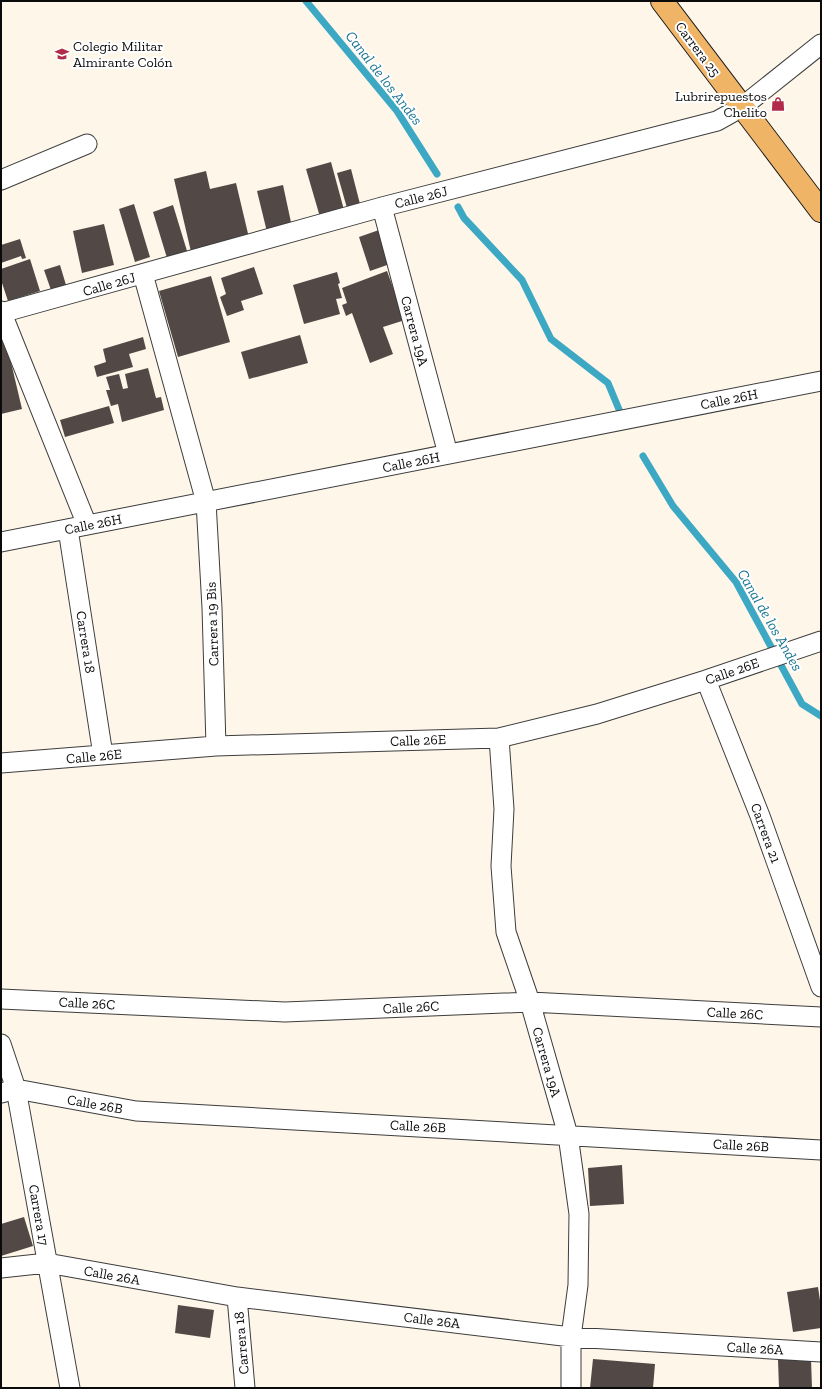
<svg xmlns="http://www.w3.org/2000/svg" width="822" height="1389" font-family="'Zilla Slab',serif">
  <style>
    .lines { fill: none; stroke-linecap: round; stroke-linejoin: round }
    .stream { stroke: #3ca8c4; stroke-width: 7 }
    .building { fill: #524947 }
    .minor-casing { stroke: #3d3d3d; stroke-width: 21 }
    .primary-casing { stroke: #1b1b1b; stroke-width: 24 }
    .minor { stroke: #fff; stroke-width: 19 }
    .primary { stroke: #f0b466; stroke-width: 22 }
    .labels { text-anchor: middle; stroke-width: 4; stroke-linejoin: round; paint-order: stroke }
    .poi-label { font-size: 14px; fill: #0a0a0a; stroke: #fff; text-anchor: start }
    .street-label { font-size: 14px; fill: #0a0a0a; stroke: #fff }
    .water-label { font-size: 15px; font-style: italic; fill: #1c7693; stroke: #fff }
  </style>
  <rect width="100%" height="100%" fill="#fef6e8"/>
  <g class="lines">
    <path class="stream" d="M306 1 397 111 437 174
      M458 207 464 218 522 280 551 339 608 383 623 419
      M643 456 673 506 736 582 802 704 821 716"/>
  </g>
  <path class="building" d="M331 162 344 210 320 217 306 169Z
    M351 169 360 204 347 208 337 173Z
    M206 171 210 189 236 183 250 242 192 256 174 179Z
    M283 185 292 227 267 232 257 191Z
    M134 204 150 257 135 262 119 209Z
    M173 205 187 251 167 258 153 212Z
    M104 224 114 265 82 273 73 231Z
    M379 230 390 264 370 271 359 237Z
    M20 239 26 258 22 259 21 256 1 263V245Z
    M30 259 40 291 8 301 1 280V269Z
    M60 265 66 285 51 290 44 270Z
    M254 267 263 294 241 301 244 310 227 316 220 297 226 294 221 278Z
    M387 271 405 320 383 327 393 354 370 363 352 313 346 316 342 305 347 303 342 288Z
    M337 272 340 283 338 284 342 298 336 299 340 314 304 324 293 285Z
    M211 276 230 342 178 357 159 291Z
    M300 335 308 363 249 379 241 352Z
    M5 337 22 409 1 414V338Z
    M143 337 146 349 129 354 133 367 97 377 94 366 106 362 103 349Z
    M148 368 156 398 161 397 164 410 122 422 118 404 111 406 106 390H110L106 377 119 374 123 389 128 388 125 374Z
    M109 406 114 423 65 437 60 420Z
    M622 1165 624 1204 590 1206 588 1168Z
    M24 1217 33 1246 1 1256V1224Z
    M818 1287 821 1307V1328L793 1332 787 1292Z
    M178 1305 214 1310 210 1338 175 1333Z
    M593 1359 655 1364 653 1388H590Z
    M811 1359 812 1388H779L778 1360Z"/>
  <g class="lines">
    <defs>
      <path id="minor" d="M1 180 87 144
        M382 207 448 454
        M143 274 206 502 212 608 216 746
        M1 311 87 525
        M1 313 382 207 717 121 742 107 821 44
        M68 529 103 755
        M1 542 821 381
        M706 680 760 816 821 987
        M499 738 504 809 501 866 506 932 530 1002 568 1135 579 1214 578 1285 571 1337V1388
        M1 763 216 746 499 738 597 714 706 680 821 641
        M1 999 285 1012 530 1002 821 1017
        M1 1044 16 1089 70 1388
        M1 1093 16 1089 136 1111 821 1150
        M1 1268 47 1263 237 1297 571 1337 821 1352
        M237 1297 245 1388"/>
      <path id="primary" d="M662 1 821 211"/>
    </defs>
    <use href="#minor" class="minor-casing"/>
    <use href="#primary" class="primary-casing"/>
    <use href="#minor" class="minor"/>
    <use href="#primary" class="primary"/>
  </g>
  <defs>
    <symbol id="university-bare" viewBox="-9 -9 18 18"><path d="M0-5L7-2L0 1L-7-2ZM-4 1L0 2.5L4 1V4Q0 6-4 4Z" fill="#b12b4b" stroke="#fff" stroke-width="2.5" paint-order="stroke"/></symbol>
    <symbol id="shop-bare" viewBox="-9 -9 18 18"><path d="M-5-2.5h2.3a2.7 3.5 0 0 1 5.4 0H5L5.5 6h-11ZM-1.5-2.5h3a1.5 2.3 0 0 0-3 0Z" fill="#b12b4b" stroke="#fff" stroke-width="2.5" paint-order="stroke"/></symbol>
  </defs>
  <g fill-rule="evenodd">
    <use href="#university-bare" x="52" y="44" width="20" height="20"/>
    <use href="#shop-bare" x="768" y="94" width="20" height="20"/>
  </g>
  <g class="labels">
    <g class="poi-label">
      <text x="73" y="51">Colegio Militar<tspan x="73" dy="16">Almirante Colón</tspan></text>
      <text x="767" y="101" text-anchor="end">Lubrirepuestos<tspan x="767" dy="16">Chelito</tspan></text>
    </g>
    <g class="street-label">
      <text transform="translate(698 49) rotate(53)" y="5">Carrera 25</text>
      <text transform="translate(421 197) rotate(-14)" y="5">Calle 26J</text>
      <text transform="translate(109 284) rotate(-16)" y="5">Calle 26J</text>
      <text transform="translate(415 331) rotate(75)" y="5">Carrera 19A</text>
      <text transform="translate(729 399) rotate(-11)" y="5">Calle 26H</text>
      <text transform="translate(411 462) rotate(-11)" y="5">Calle 26H</text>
      <text transform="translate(93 524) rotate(-11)" y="5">Calle 26H</text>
      <text transform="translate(212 624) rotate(-92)" y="5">Carrera 19 Bis</text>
      <text transform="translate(86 642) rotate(81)" y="5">Carrera 18</text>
      <text transform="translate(732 671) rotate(-19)" y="5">Calle 26E</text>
      <text transform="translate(418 740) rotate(-2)" y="5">Calle 26E</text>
      <text transform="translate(94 756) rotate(-5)" y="5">Calle 26E</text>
      <text transform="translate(766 833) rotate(70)" y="5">Carrera 21</text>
      <text transform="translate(87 1003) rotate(3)" y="5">Calle 26C</text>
      <text transform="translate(411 1007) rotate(-3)" y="5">Calle 26C</text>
      <text transform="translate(735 1013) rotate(3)" y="5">Calle 26C</text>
      <text transform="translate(547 1062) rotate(74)" y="5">Carrera 19A</text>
      <text transform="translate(95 1104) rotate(10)" y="5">Calle 26B</text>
      <text transform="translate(418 1126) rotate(3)" y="5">Calle 26B</text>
      <text transform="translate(741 1145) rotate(3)" y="5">Calle 26B</text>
      <text transform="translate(39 1215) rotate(80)" y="5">Carrera 17</text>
      <text transform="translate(112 1275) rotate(10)" y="5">Calle 26A</text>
      <text transform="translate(432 1320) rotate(7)" y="5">Calle 26A</text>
      <text transform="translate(241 1343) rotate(-95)" y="5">Carrera 18</text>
      <text transform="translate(755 1348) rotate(3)" y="5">Calle 26A</text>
    </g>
    <g class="water-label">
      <text transform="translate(384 78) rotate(52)" y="5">Canal de los Andes</text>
      <text transform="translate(770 620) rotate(60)" y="5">Canal de los Andes</text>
    </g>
  </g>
  <rect width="822" height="1389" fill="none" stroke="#0a0a0a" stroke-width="4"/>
</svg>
